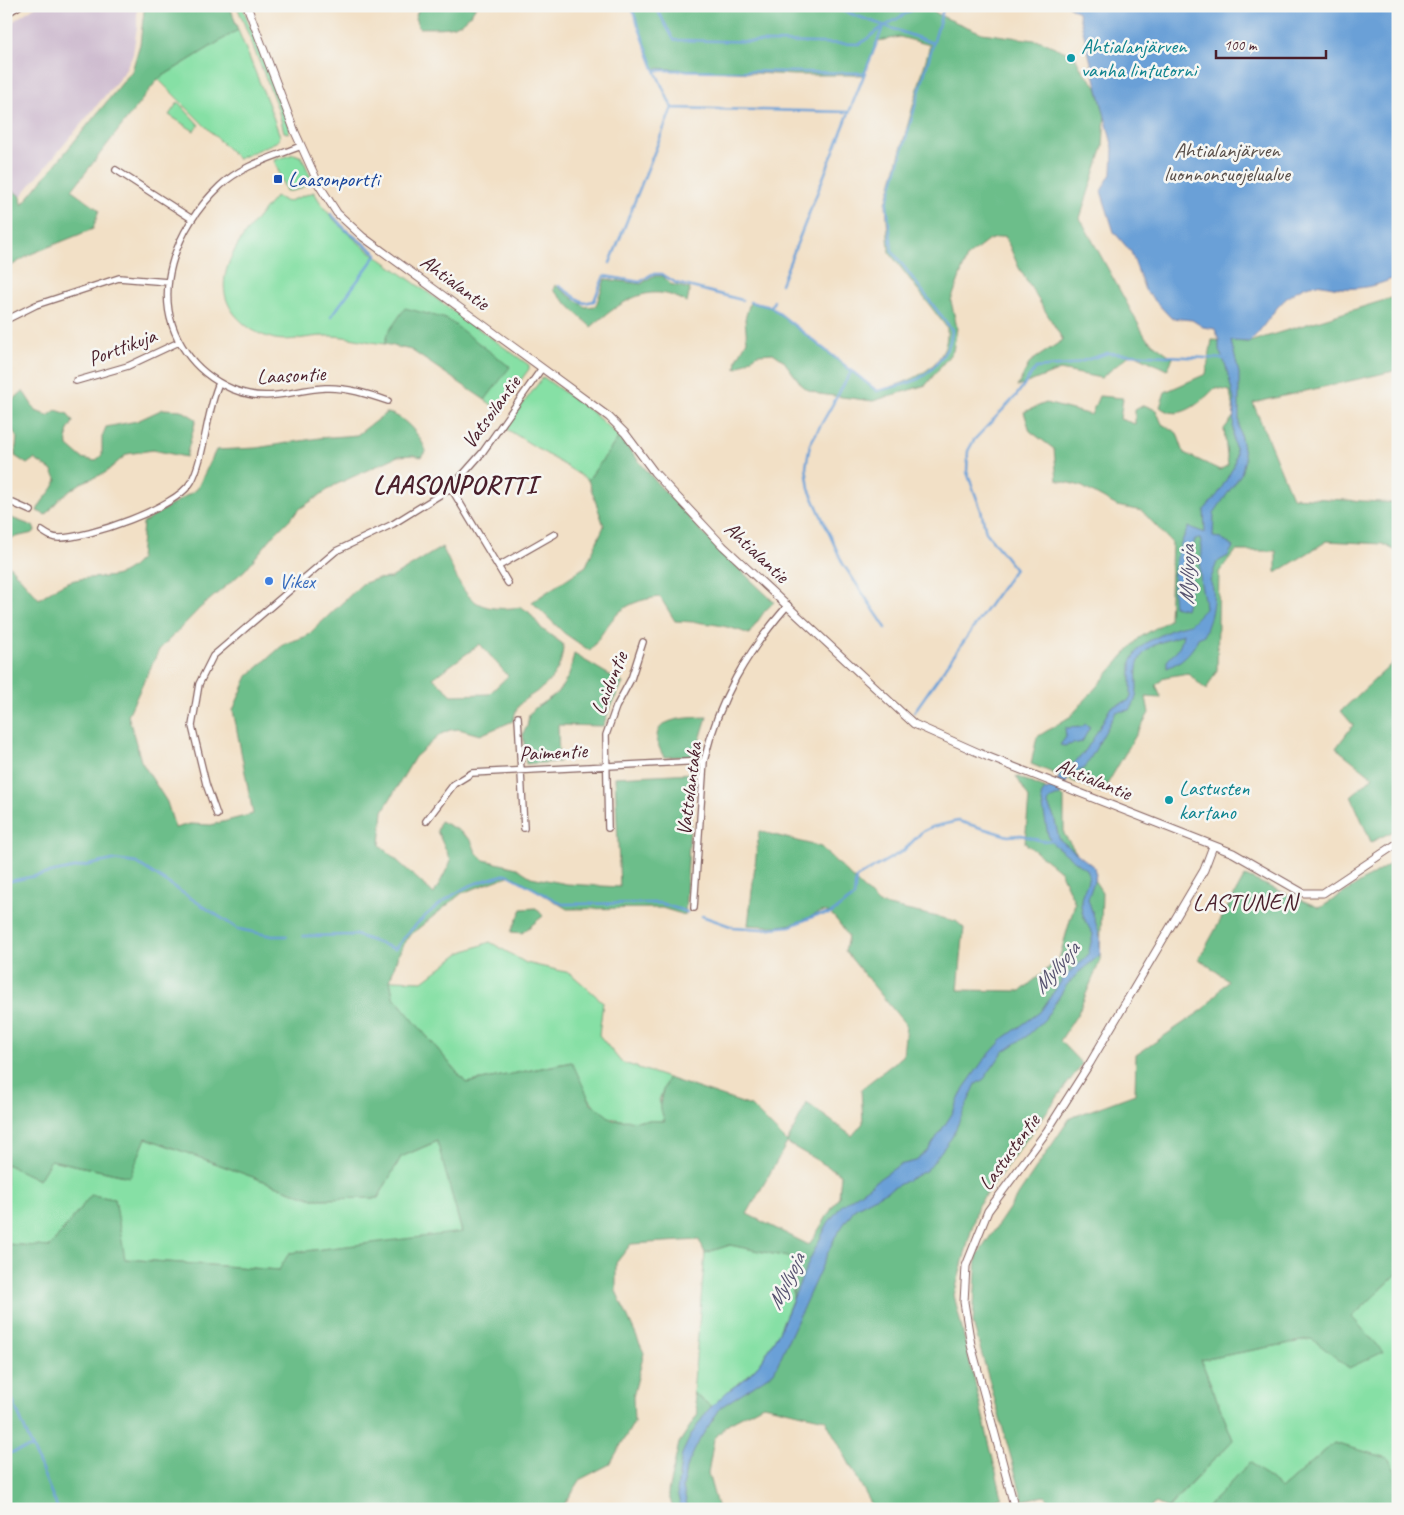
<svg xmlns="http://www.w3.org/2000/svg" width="1404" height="1515" font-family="Caveat,sans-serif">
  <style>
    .industrial { fill: #cfbdd0 }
    .green { fill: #86e0a5; stroke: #688068 }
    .forest { fill: #6cbe8a; stroke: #5b6e5a; fill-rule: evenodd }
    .water { fill: #6aa0d7; stroke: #5a6081 }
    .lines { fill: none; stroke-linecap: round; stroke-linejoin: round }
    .stream { stroke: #6aa0d7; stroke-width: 2.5 }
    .minor-casing { stroke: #856361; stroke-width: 8 }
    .tertiary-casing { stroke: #856361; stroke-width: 9 }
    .minor { stroke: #fff; stroke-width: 5.5 }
    .tertiary { stroke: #fff; stroke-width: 7 }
    .culture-dot { fill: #0f9aa8; stroke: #f6f6f2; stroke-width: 2 }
    .transit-dot { fill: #1a4fb4; stroke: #f6f6f2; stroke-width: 2 }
    .shop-dot { fill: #3f7fe0; stroke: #f6f6f2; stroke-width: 2 }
    .labels { text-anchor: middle; stroke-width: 5; stroke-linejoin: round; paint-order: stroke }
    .culture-label { font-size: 21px; fill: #0d838f; stroke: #f6f6f2; text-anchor: start }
    .park-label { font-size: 21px; fill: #594f4a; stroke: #f6f6f2 }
    .transit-label { font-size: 21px; fill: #164399; stroke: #f6f6f2; text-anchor: start }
    .street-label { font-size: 21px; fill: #4a1f2b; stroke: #f6f6f2 }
    .shop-label { font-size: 21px; fill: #366cbe; stroke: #f6f6f2; text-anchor: start }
    .water-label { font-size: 22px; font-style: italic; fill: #575370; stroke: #f6f6f2 }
    .quarter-label { font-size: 24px; letter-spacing: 1px; fill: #4a1f2b; stroke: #f6f6f2 }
    .district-label { font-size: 26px; font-weight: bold; letter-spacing: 1px; fill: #4a1f2b; stroke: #f6f6f2 }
  </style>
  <rect width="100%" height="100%" fill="#f6f6f2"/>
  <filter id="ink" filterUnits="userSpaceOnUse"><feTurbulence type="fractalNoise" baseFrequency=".02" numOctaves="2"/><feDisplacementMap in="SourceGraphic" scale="10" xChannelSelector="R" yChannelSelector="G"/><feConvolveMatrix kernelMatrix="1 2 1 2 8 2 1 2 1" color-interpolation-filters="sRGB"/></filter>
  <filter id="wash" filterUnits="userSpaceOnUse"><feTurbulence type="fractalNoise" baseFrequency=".0096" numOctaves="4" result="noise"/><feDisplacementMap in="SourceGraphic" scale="20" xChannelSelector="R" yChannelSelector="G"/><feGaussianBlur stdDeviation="1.12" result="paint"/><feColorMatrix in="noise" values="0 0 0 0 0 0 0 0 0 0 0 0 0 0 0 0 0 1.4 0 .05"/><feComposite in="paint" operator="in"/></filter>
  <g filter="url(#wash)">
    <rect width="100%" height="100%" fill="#f2e0c6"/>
    <path class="industrial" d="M36 6H133L137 11V26L133 54 123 74 21 196 6 187V26Z"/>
    <path class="green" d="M237 6H242L290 128 288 133 284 132 278 109Z
      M238 30 268 103 280 136 278 141 238 159 158 79Z
      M178 102 199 125 194 131 169 115Z
      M294 154 302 157 312 180C304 187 297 192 286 191L274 160Z
      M314 192C327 215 343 230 364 247L529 365V369L499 410 485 400 510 366 387 334 385 344C365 342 344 335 325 336 308 336 291 342 275 339 259 335 248 329 237 317 201 277 250 227 276 196L286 202Z
      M543 377 593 413 619 437 588 480 505 428Z
      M490 942 526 963 570 973 603 1002 599 1035 621 1062 668 1078 659 1100 665 1121C600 1123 598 1120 571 1062L466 1083 393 996 390 980 423 981 460 953Z
      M146 1138 313 1199 378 1198 401 1157 438 1141 462 1233 289 1253 280 1270 124 1259 115 1199 91 1195 50 1247 6 1244V1164L39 1180 51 1160 129 1177Z
      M730 1245 802 1260 793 1286V1298L779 1332 761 1362 746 1378 728 1391 712 1407 693 1393 705 1253Z
      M1398 1273V1476L1388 1458 1334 1443 1281 1489 1250 1462 1206 1509H1167L1233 1440 1201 1360 1312 1339 1352 1317Z"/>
    <path class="forest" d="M147 6H230L238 30 158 79 72 190 99 210 93 229 31 254 6 269V187L21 196 22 205 132 71 140 44 144 11Z
      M420 6H476C462 32 445 27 419 28L415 18Z
      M631 6H926L941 16 982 33 1041 41 1075 56 1082 70 1097 87 1105 115 1103 147 1080 218 1146 338 1173 358 1167 370 1132 353 1101 378 1060 370 1017 387 1030 362 1063 340 1019 268 1005 236 989 240 967 257 951 301 957 328 953 351 926 385 873 401 819 394 804 388 783 360 773 353 758 354 736 369 737 359 747 341 745 319 750 302 771 307 877 391C910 382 950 368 947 328L889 252 886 203 930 45 900 37 878 41 864 75H794L654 68Z
      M653 276H663L670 284 690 289 687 303C650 279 621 302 591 327L553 290 555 285 585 307 596 306 605 279 641 284Z
      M1398 296V370L1253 403 1292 497 1398 503V552L1383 544 1327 541 1276 573V551H1236L1219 572 1217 670 1206 690 1188 673 1165 677 1156 685 1161 698 1146 697 1149 713 1102 793 1031 764 1037 737 1071 716 1139 638 1169 620 1172 543 1142 511 1117 506 1081 486 1057 480 1054 449 1030 431 1024 412 1046 403 1091 415 1099 396 1123 398 1120 419 1135 424V410L1144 405 1156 410 1162 424 1177 433 1184 453 1220 470 1228 465 1224 429 1234 416 1230 391 1215 388C1201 402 1179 423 1160 407L1165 392 1206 374 1212 340 1249 342Z
      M405 308 447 319 510 367 485 400 411 350 385 344 387 334Z
      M23 391 36 411 48 416 56 410 68 414 73 422 67 432 68 446 82 458 95 461 102 455V437L106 427 137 421 163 409 181 410 196 419 186 457 153 450 127 454 105 473 81 483 60 498 46 515 37 511C42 498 52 493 57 480L51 470 34 459 27 464 15 456 17 438 8 421 11 402Z
      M386 413C403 414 421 436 426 451L421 457 414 455 398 456 335 485 301 508 273 536 245 570 200 608 159 650 128 715 141 761 167 802 175 828 190 824 211 825 253 814 233 710 248 676 284 644 307 636 362 584 376 579 391 578 442 547C464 590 465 615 521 607L529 612 542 629 563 644C563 663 555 679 539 690 524 701 518 700 513 721L480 735 459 729 450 730 441 734 415 757 383 811 380 845 434 894 451 861 437 831 440 821 458 830 471 840 476 852 484 860 517 868 531 877 567 884 620 887 615 777 693 773 685 915 662 908 567 909 511 875 462 893 409 936 398 955 390 980 393 996 466 1083 572 1062 591 1103 613 1120 665 1121C657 1104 661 1095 668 1078L751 1106 787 1142 807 1103 852 1136 863 1123 861 1089 903 1056 906 1025 845 951 848 936C822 897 827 914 791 924 778 927 761 926 748 925L759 831 821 847 879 904 956 921 964 928 958 990 1021 991 1059 959 1075 903 1060 871 1025 843 1029 798 1016 776 1064 797V834L1102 892 1100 961 1078 1013 1060 1041 1082 1064 978 1205 954 1295 1002 1497 963 1509H874L825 1419 763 1405 729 1423 714 1439 708 1473 718 1509H673L668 1492 679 1443 698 1414 693 1393 712 1407 728 1391 746 1378 761 1362 779 1332 793 1298V1286L802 1260 730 1245 705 1253 699 1240 631 1244 616 1263V1291L644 1353 633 1397 634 1422 610 1464 581 1479 564 1505 567 1509H6V1244L50 1247 91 1195 115 1199 125 1259 279 1270 289 1253 462 1232 437 1141 401 1157 378 1198 313 1199 146 1138 130 1177 51 1160 39 1180 6 1164V562L39 599C52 590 65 581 80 579 107 575 120 582 140 559L143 523 197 489 216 450 256 448 319 438 357 435ZM480 644 508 676 489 694 452 695 433 678ZM787 1143 841 1174 839 1197 809 1245 747 1214Z
      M619 437 657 483 715 546 774 602 764 612 749 634C725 624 700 622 675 621L660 597C617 602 613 619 590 651L564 633 532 602 586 566 604 526 588 480Z
      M6 516 33 526 35 531 33 533 11 538 6 546Z
      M574 654 623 683 611 705 603 726 558 725 559 762 526 764 523 733 527 727 529 715 535 708 556 694 563 685 569 675Z
      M1398 658V829L1371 842 1351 796 1373 777 1336 748 1353 725 1341 711Z
      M707 717 695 756 664 757C641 718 680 718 707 717Z
      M1398 859V1273L1352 1317 1383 1352 1349 1368 1312 1339 1201 1360 1233 1440 1167 1508 1156 1503 1148 1509H1057L1045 1496 1023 1500 973 1323 977 1256 1070 1118 1135 1094 1136 1055 1204 1009 1228 980 1199 959 1245 876 1320 908Z
      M536 908 543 916 522 933 511 932 522 909Z
      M1334 1443 1388 1458 1398 1476V1509H1206L1250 1462 1281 1489Z"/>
    <path class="water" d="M1068 6H1398V276C1381 285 1360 290 1341 288 1326 287 1315 280 1300 289 1274 303 1268 325 1249 342L1231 341 1239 373V428L1245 459 1241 474 1214 513 1213 537 1221 538 1233 547 1228 556 1217 562 1210 581C1218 594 1210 621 1204 635L1198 638C1193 652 1180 663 1167 668V661C1175 652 1181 648 1183 634 1173 639 1160 641 1151 647 1124 666 1147 687 1130 710L1116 712 1085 768 1070 775 1060 795 1049 800 1048 805 1054 817 1059 839 1094 867 1096 875 1088 899 1100 936V955L1078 973 1066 986 1045 1019 1027 1036 1003 1052 984 1079 976 1084 952 1137 927 1170 855 1208 835 1237 774 1372 721 1407 700 1439 686 1468 683 1488 688 1509H681L677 1492 679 1475 682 1454 691 1435 708 1410 728 1391 746 1378 761 1362 779 1332 810 1259 828 1223 842 1205 899 1165 916 1161 929 1149 952 1114 964 1088 983 1061 1004 1038 1040 1012 1062 980 1088 955 1093 934C1086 923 1078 909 1082 895 1085 887 1090 880 1088 871L1052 843 1048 835 1041 796 1044 791 1055 786C1061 770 1063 773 1074 763 1089 751 1101 723 1111 707L1128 701 1131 697V662L1138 650 1147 642 1177 627 1190 624 1205 609C1205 597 1200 586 1200 574 1199 562 1205 551 1200 539H1195L1193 546 1186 553 1192 581 1185 609 1174 606C1171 580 1175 550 1189 527L1205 533 1204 510 1218 494 1234 466 1236 452 1233 439 1234 399 1225 363 1219 351V341L1215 329 1203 327 1192 320 1171 318 1145 290 1131 252 1114 232 1101 191 1112 172 1113 148 1078 12Z
      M1085 724 1090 727 1082 742 1064 746 1060 745 1066 737 1065 728 1082 727Z"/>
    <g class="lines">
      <path class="stream" d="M655 6 674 40 860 44 881 28
        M829 6 933 43
        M655 70 865 73
        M672 108 850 112
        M331 214 347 231 377 254 331 317
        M610 263 672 108 654 68 631 6
        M781 284 883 27 919 6
        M559 286 584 303 594 301 604 276 640 282 652 274H662L676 283 742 300
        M750 302 771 307 877 391C905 384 924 383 941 358 948 348 951 343 952 330L892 251 887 204 944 6
        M771 307 774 301
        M851 372 810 444 806 467 809 489 843 564 886 628
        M914 712 1015 569 986 532 981 510 967 472 968 451 974 440 1016 396 1036 368 1070 365 1108 353 1226 359
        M6 882 113 860 137 863 238 929 272 936H287
        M702 916 733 927 762 929 790 926 817 915 830 914 854 897 856 878 903 851 922 832 932 827 958 821 1008 836 1021 835 1042 841 1053 840
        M303 936 356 935 395 949C413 925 437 904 463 889 476 882 493 878 507 874L562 904 660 903 687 912
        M6 1392 10 1394 58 1509
        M6 1454 32 1447"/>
    </g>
  </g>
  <g filter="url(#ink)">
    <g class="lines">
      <defs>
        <path id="minor" d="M6 14 19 6
          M301 146C274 157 242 165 220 186 176 228 147 297 186 352 197 368 214 381 232 389 269 404 290 390 325 388 346 387 368 394 388 401
          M116 170 192 219
          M6 320 36 305 119 278 168 282
          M76 381 128 366 179 342
          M451 488 508 583
          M6 500 31 511
          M42 531C48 535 52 538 59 538 88 538 176 508 191 482 205 457 206 412 219 383
          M499 566 555 534
          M518 717 524 828
          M217 815 206 784 192 726 199 684 213 656 336 551 393 524 451 488 482 453 542 368
          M426 821 454 784 472 773 704 761
          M608 828 606 735 616 707 631 679 643 642
          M694 908 704 761C719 699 746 653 788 605"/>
        <path id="tertiary" d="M247 6 295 132 319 185 337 213 363 237 609 417 625 433 654 472 723 546 914 724 986 756 1233 853 1303 893H1323L1398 843
          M1015 1509 971 1345 964 1302 966 1266 988 1211 1047 1131 1090 1063 1204 870 1213 846"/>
      </defs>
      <use href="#minor" class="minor-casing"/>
      <use href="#tertiary" class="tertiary-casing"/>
      <use href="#minor" class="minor"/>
      <use href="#tertiary" class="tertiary"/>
    </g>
  </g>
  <g class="culture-dot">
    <circle cx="1071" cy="58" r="5"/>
    <circle cx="1169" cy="800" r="5"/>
  </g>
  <rect class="transit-dot" x="273" y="174" width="10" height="10" rx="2.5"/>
  <circle class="shop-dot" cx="269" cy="581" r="5"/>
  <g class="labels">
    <g class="culture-label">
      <text x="1081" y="53">Ahtialanjärven<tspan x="1081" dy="24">vanha lintutorni</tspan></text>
      <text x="1179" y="795">Lastusten<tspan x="1179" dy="24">kartano</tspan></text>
    </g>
    <g class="park-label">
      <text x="1227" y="157">Ahtialanjärven<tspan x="1227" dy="24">luonnonsuojelualue</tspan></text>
    </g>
    <g class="transit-label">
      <text x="288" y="186">Laasonportti</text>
    </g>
    <g class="street-label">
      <text transform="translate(455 282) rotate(36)" y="7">Ahtialantie</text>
      <text transform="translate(122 347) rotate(-21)" y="7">Porttikuja</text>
      <text transform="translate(291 375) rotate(-3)" y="7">Laasontie</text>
      <text transform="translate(491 412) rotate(-54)" y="7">Vatsoilantie</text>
      <text transform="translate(757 552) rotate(43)" y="7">Ahtialantie</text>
      <text transform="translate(609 683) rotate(-68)" y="7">Laiduntie</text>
      <text transform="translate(553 752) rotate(-3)" y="7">Paimentie</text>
      <text transform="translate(1094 779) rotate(22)" y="7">Ahtialantie</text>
      <text transform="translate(689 789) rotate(-83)" y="7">Vattolantaka</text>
      <text transform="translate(1009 1152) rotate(-54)" y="7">Lastustentie</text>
    </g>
    <g class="shop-label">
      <text x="279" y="588">Vikex</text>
    </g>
    <g class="water-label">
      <text transform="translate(1186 575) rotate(-89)" y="8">Myllyoja</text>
      <text transform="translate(1055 967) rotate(-50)" y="8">Myllyoja</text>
      <text transform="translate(785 1281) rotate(-64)" y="8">Myllyoja</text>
    </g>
    <g class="quarter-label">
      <text x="1245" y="910">LASTUNEN</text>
    </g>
    <g class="district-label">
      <text x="455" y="493">LAASONPORTTI</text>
    </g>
  </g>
  <rect width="1404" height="1515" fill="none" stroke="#f6f6f2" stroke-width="25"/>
  <path d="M1216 50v8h110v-8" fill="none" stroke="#4a1f2b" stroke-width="2.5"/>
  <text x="1224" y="50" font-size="15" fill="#4a1f2b" stroke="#f6f6f2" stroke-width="4" paint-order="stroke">100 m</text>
</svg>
